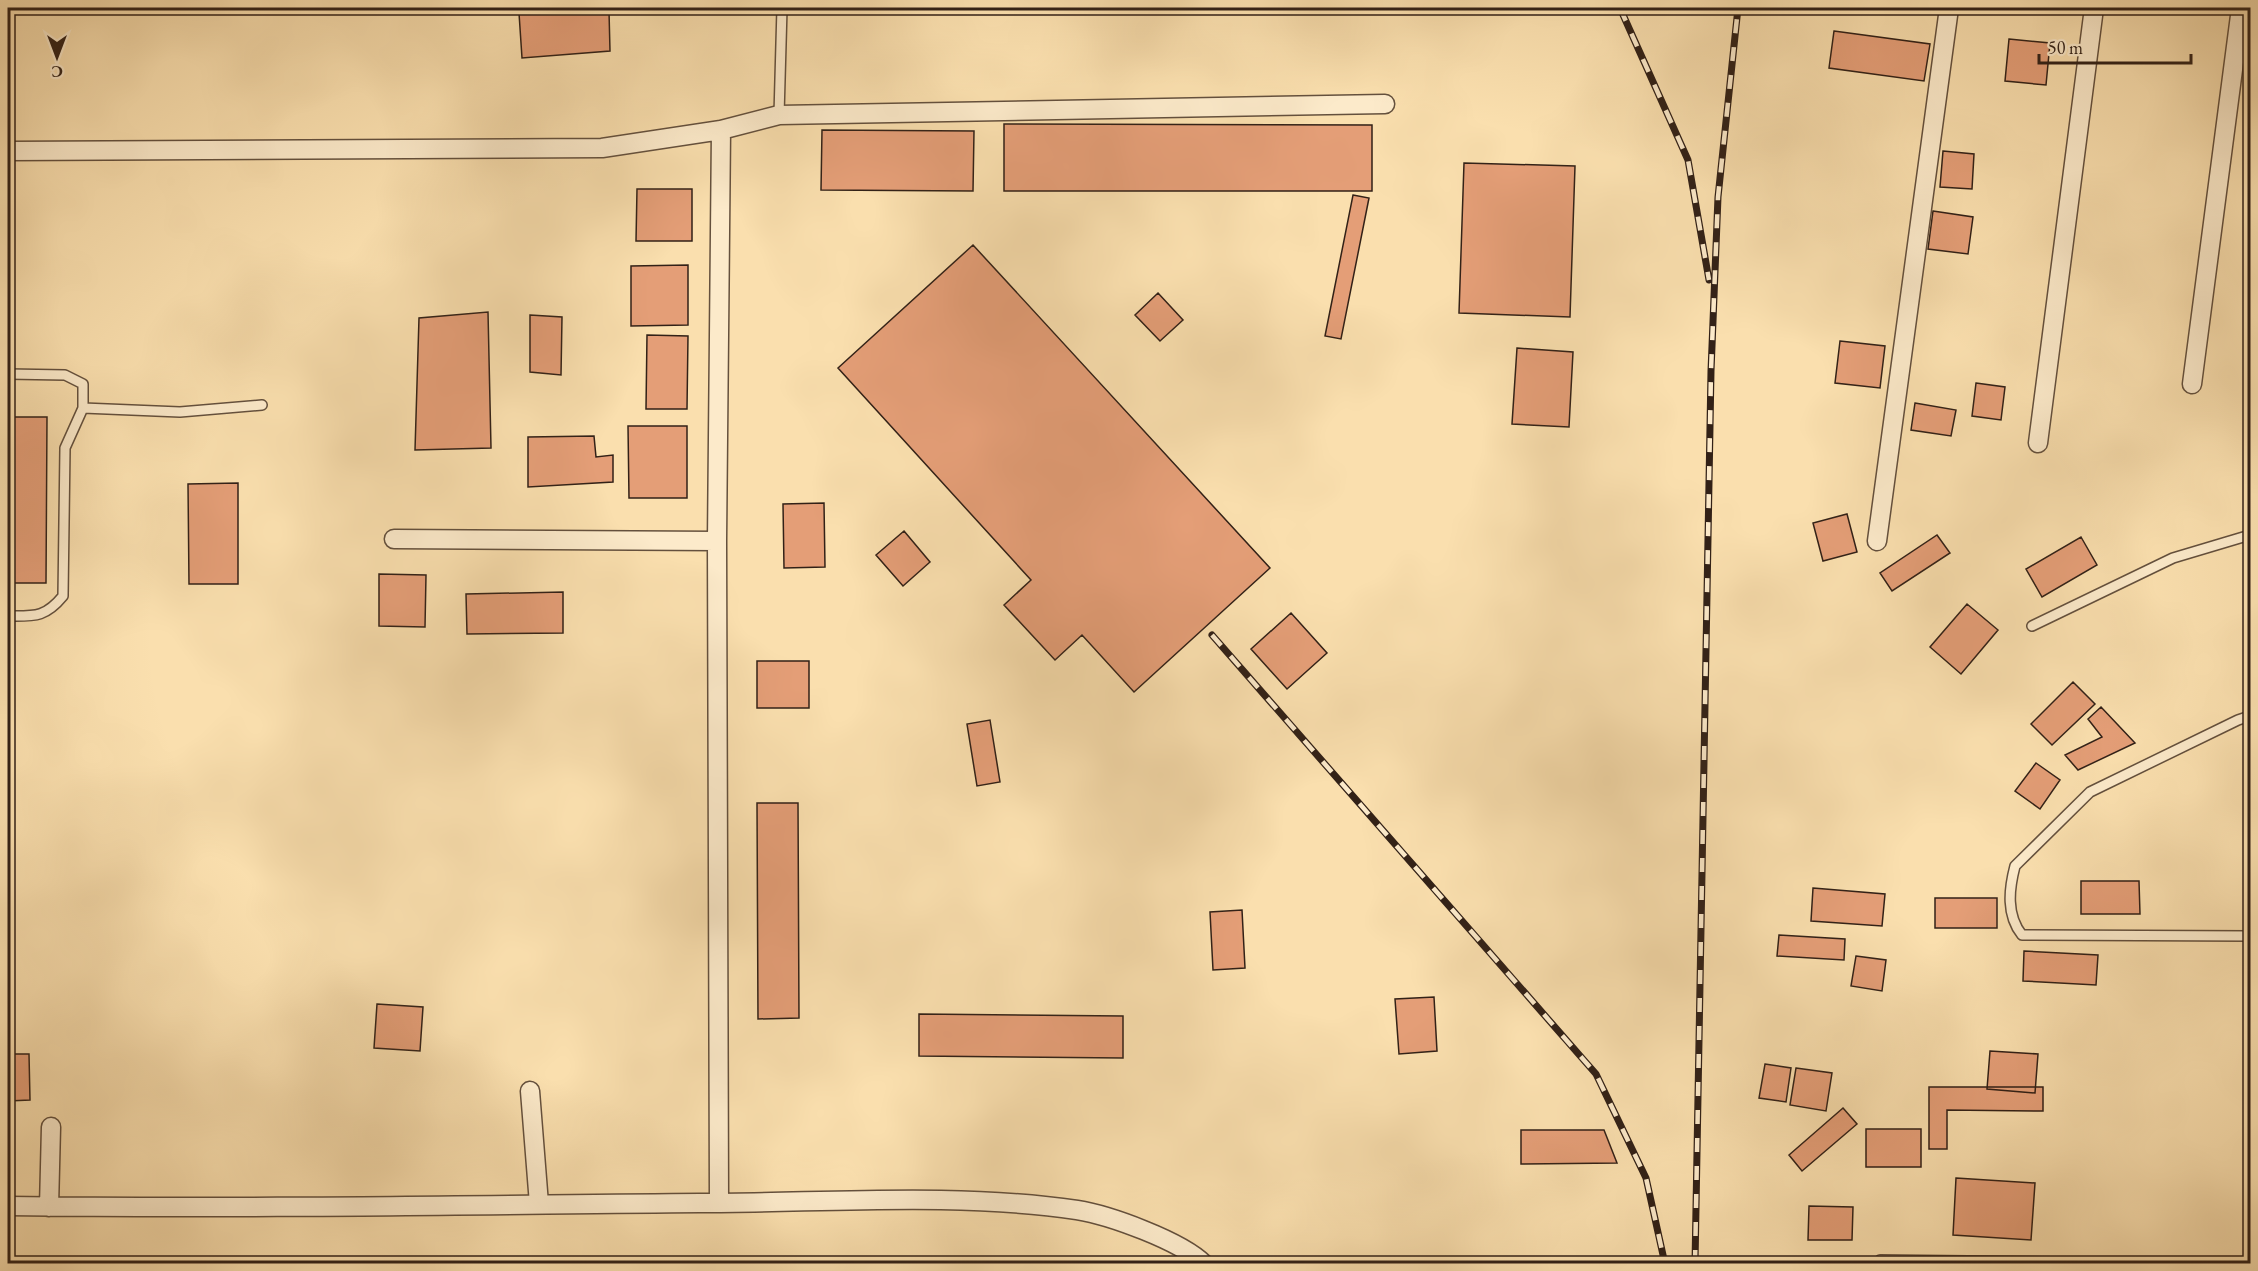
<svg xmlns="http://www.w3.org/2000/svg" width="2258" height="1271" font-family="'EB Garamond',serif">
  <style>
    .building { fill: #e49e77; stroke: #322117; stroke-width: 1.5 }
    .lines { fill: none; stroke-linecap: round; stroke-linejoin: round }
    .service-casing { stroke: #64503d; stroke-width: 12 }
    .minor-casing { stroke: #64503d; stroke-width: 21 }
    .service { stroke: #fceaca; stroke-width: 9 }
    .minor { stroke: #fceaca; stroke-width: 18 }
    .rail-casing { stroke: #322117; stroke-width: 7 }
    .rail { stroke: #fceaca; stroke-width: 4.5; stroke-dasharray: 14; stroke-linecap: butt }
  </style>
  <rect width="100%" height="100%" fill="#fadfae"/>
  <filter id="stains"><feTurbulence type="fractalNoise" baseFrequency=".00333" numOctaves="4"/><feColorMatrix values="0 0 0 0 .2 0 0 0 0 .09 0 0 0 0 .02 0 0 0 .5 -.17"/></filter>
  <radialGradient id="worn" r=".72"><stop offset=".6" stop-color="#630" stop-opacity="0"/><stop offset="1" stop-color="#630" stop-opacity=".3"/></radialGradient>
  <path class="building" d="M609 11 610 51 522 58 519 13Z
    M1834 31 1930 44 1924 81 1829 68Z
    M2009 39 2050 43 2046 85 2005 81Z
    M1004 124 1372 125V191H1004Z
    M822 130 974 131 973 191 821 190Z
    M1943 151 1974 154 1972 189 1940 187Z
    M1464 163 1575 166 1570 317 1459 313Z
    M637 189H692V241H636Z
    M1353 195 1369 198 1341 339 1325 336Z
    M1933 211 1973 217 1968 254 1928 249Z
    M973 245 1270 568 1134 692 1082 635 1055 660 1004 605 1031 580 838 368Z
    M688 265V325L631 326V266Z
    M1158 293 1183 320 1160 341 1135 315Z
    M488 312 491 448 415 450 419 318Z
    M530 315 562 317 561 375 530 372Z
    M647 335 688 336 687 409H646Z
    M1840 341 1885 346 1880 388 1835 383Z
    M1517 348 1573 352 1569 427 1512 424Z
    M1976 383 2005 387 2001 420 1972 416Z
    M1915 403 1956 410 1951 436 1911 430Z
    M8 417H47L46 583H8Z
    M628 426H687V498H629Z
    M594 436 596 457 613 455V482L528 487V437Z
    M238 483V584H189L188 484Z
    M824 503 825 567 784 568 783 504Z
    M1847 514 1857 552 1823 561 1813 523Z
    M904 531 930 562 903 586 876 555Z
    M1937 535 1950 553 1892 591 1880 573Z
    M2081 537 2097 565 2042 597 2026 569Z
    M379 574 426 575 425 627 379 626Z
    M563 592V633L467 634 466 594Z
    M1967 604 1998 630 1961 674 1930 647Z
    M1291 613 1327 653 1287 689 1251 649Z
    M757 661H809V708H757Z
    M2073 682 2095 704 2052 745 2031 724Z
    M2101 707 2135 743 2078 770 2065 755 2102 737 2088 719Z
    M990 720 1000 782 977 786 967 724Z
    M2036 763 2060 780 2040 809 2015 791Z
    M757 803H798L799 1018 758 1019Z
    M2081 881H2139L2140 914H2081Z
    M1813 888 1885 894 1882 926 1811 921Z
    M1935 898H1997V928H1935Z
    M1242 910 1245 968 1213 970 1210 912Z
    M1779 935 1845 939 1844 960 1777 956Z
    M2024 951 2098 955 2096 985 2023 981Z
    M1856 956 1886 960 1882 991 1851 986Z
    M1434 997 1437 1051 1399 1054 1395 999Z
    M377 1004 423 1007 420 1051 374 1048Z
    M919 1014 1123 1016V1058L919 1056Z
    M1990 1051 2038 1054 2035 1093 1987 1089Z
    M8 1054H29L30 1100 8 1101Z
    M1765 1064 1791 1068 1786 1102 1759 1098Z
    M1796 1068 1832 1073 1826 1111 1790 1105Z
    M1929 1087H2043V1111L1947 1110V1149H1929Z
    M1843 1108 1857 1124 1802 1171 1789 1155Z
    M1866 1129H1921V1167H1866Z
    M1521 1130H1604L1617 1163 1521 1164Z
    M1956 1178 2035 1183 2031 1240 1953 1235Z
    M1809 1206 1853 1207 1852 1240H1808Z
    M1771 1257 1847 1258V1264H1771Z"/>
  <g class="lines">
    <defs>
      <path id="service" d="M779 115 782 8
        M8 374 65 375 83 384V408L65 448 63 596C45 618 34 616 8 616
        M83 408 180 412 262 405
        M2032 626 2173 558 2250 535
        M2250 716 2238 720 2090 792 2015 866C2009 889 2006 915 2022 935L2250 936
        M1880 1260 2216 1264"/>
      <path id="minor" d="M8 151 602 148 721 130
        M2192 384 2241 8
        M2038 443 2094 8
        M394 539 717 541
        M1877 541 1949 8
        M530 1091 539 1204
        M719 1203 717 541 721 130 779 115 1385 104
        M8 1206C238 1209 470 1205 700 1203 826 1203 952 1192 1077 1210 1109 1215 1181 1241 1204 1264
        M49 1207 51 1127"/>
    </defs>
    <use href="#service" class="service-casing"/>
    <use href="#minor" class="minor-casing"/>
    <use href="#service" class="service"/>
    <use href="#minor" class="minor"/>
    <defs>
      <path id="rail" d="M1620 8 1688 160 1709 280
        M1212 635 1596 1074 1646 1178 1665 1264
        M1695 1264 1711 371 1718 197 1738 8"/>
    </defs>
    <use href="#rail" class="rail-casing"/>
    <use href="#rail" class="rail"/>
  </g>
  <rect width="2258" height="1271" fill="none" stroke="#fadfae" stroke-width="30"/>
  <rect x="9" y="9" width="2240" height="1253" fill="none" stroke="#322117" stroke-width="3"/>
  <rect x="15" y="15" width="2228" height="1241" fill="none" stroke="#322117" stroke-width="1.5"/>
  <g transform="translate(57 57) rotate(180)" stroke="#fceaca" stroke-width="4.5" paint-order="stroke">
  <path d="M0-4.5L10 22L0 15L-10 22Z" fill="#322117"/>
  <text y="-9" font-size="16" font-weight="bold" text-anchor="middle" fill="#322117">С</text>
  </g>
  <path d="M2039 54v9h152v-9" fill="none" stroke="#322117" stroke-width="3"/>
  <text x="2048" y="54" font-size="18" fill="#322117" stroke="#fceaca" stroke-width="4.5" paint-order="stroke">50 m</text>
  <rect width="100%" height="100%" filter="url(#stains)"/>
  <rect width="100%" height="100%" fill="url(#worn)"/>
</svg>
